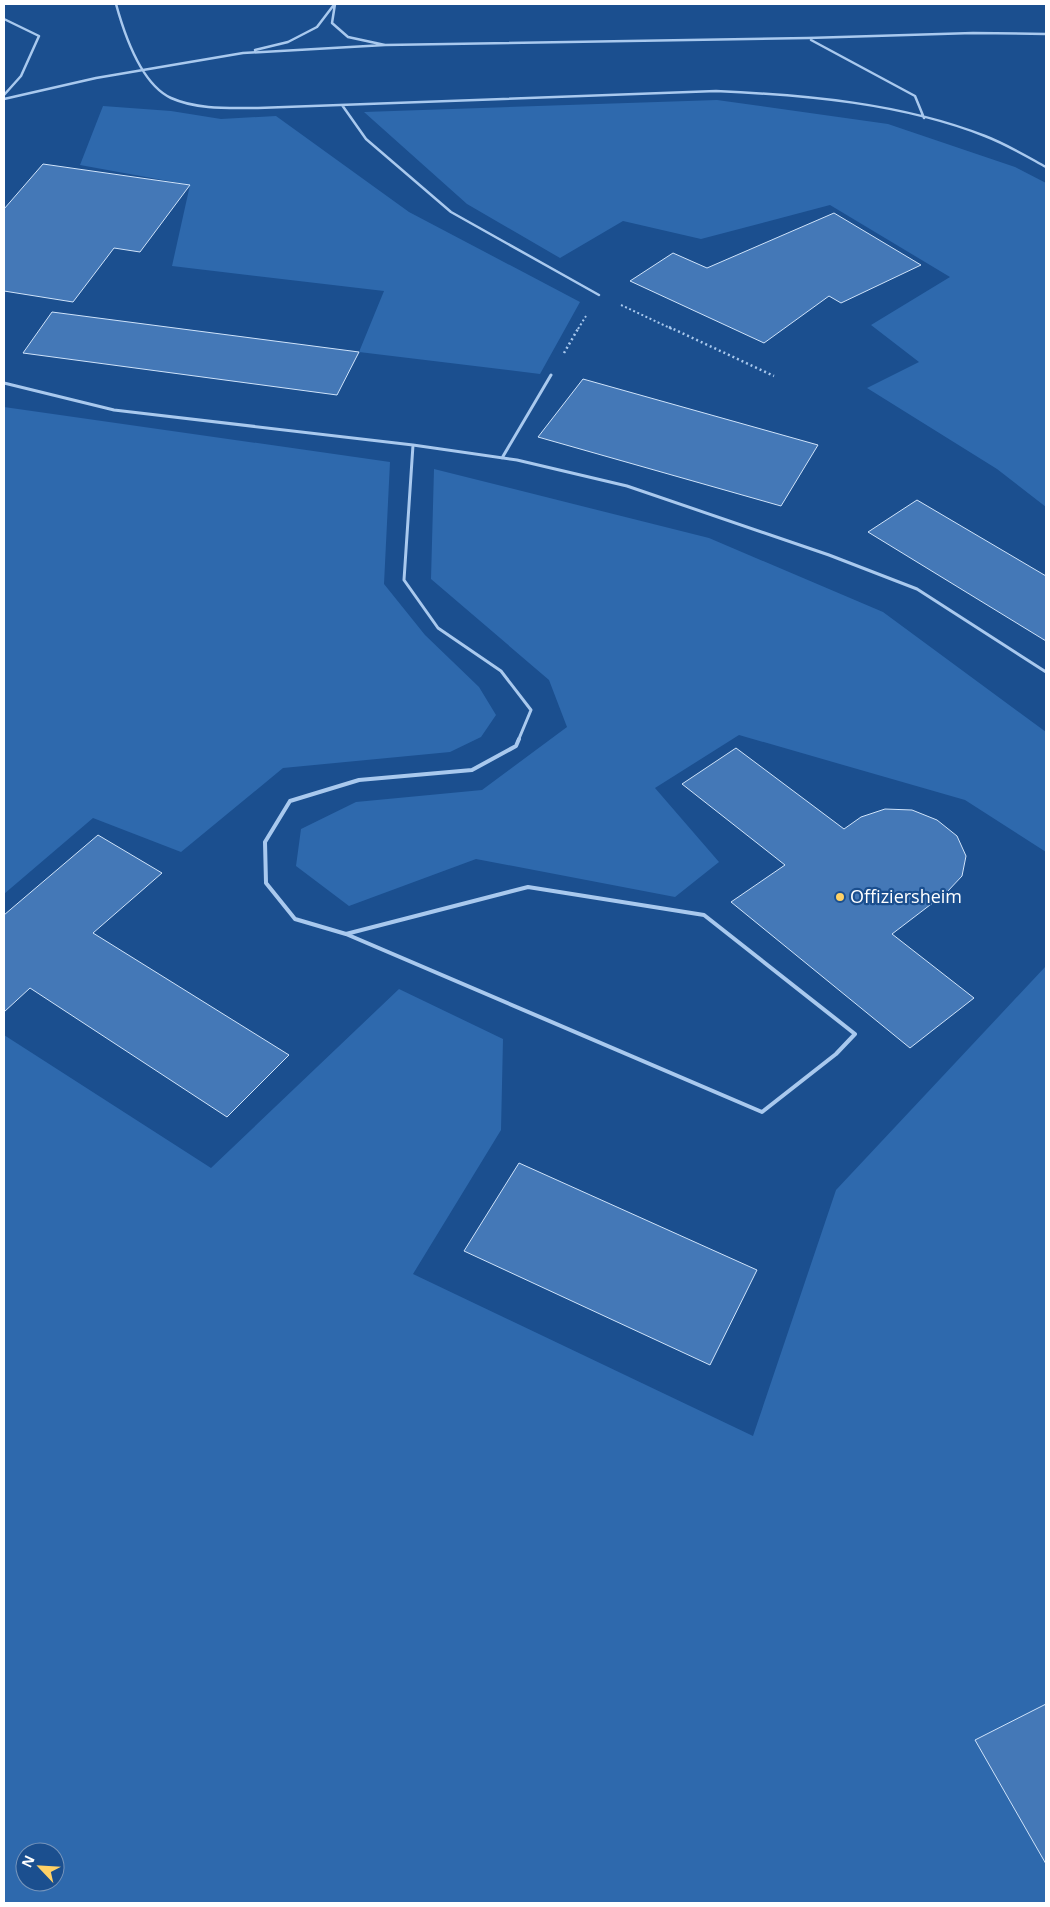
<svg xmlns="http://www.w3.org/2000/svg" width="1050" height="1907" font-family="'Open Sans',sans-serif">
  <style>
    .green { fill: #2e69ad; fill-rule: evenodd }
    .building { fill: #4478b7; stroke: #cfe3fa }
    .lines { fill: none; stroke-linecap: round; stroke-linejoin: round }
    .path-far1 { stroke: #a9c9ee; stroke-width: 2; stroke-dasharray: 2 2.5; stroke-linecap: butt }
    .path { stroke: #a9c9ee; stroke-width: 2.5; stroke-dasharray: 2 3; stroke-linecap: butt }
    .service-far2 { stroke: #a9c9ee; stroke-width: 2.5 }
    .service-far1 { stroke: #a9c9ee; stroke-width: 3 }
    .service { stroke: #a9c9ee; stroke-width: 4 }
    .poi-dot { fill: #ffd166; stroke: #1b4f8f; stroke-width: 2 }
    .labels { text-anchor: middle; stroke-width: 4.5; stroke-linejoin: round; paint-order: stroke }
    .poi-label { font-size: 18px; fill: #fff; stroke: #1b4f8f; text-anchor: start }
  </style>
  <rect width="100%" height="100%" fill="#1b4f8f"/>
  <path class="green" d="M717 100 888 124 1015 167 1046 183V507L997 469 867 388 919 362 871 325 950 277 830 205 701 239 623 221 560 258 467 204 364 112Z
    M103 106 171 111 221 119 276 116 409 212 580 302 540 374 359 352 384 291 172 266 190 185 80 165Z
    M4 407 390 462 384 584 425 635 479 687 496 715 481 737 450 752 283 768 181 852 93 818 4 894Z
    M434 469 709 538 883 612 1046 732V852L965 800 739 735 655 788 719 862 675 897 476 859 349 906 296 866 301 829 356 802 482 790 567 727 549 680 431 579Z
    M1046 966V1903H4V1035L211 1168 399 989 503 1039 501 1130 413 1274 753 1436 836 1190ZM25 1852H55V1882H25Z"/>
  <path class="building" d="M43 164 190 185 140 252 114 248 73 302 4 291V209Z
    M834 213 921 265 841 303 829 296 764 343 630 281 673 253 707 268Z
    M52 312 359 352 337 395 23 353Z
    M583 379 818 445 781 506 538 437Z
    M917 500 1046 576V641L868 532Z
    M736 748 844 829 861 817 885 809 912 810 937 820 957 836 966 856 962 876 947 892 892 934 974 998 910 1048 731 902 785 865 682 784Z
    M98 835 162 873 93 933 289 1055 227 1117 30 988 4 1012V915Z
    M519 1163 757 1270 710 1365 464 1251Z
    M1046 1704V1864L975 1740Z"/>
  <g class="lines">
    <path class="path-far1" d="M621 305 672 329
      M578 329 586 316"/>
    <path class="path" d="M669 327 774 376
      M564 353 579 327"/>
    <path class="service-far2" d="M116 4C124 33 141 84 171 98 198 110 229 108 258 108L716 91C806 95 901 103 985 136 1006 144 1026 156 1046 167
      M4 19 39 36 21 76 4 95
      M811 40 915 96 924 118
      M385 45 808 38 973 33 1046 34
      M255 50 288 42 317 27 333 6
      M4 99 96 78 243 53 385 45 348 37 332 23 335 4
      M342 105 366 139 451 212 599 295"/>
    <path class="service-far1" d="M4 383 114 410 413 445 517 460 627 486 829 555 917 589 1046 672
      M413 445 404 580 438 628 501 671 531 710 518 741
      M502 458 551 375"/>
    <path class="service" d="M528 887 704 915 855 1034 836 1054 762 1112 346 934Z
      M346 934 295 919 266 883 265 842 290 801 359 780 472 770 516 746 519 739"/>
  </g>
  <circle class="poi-dot" cx="840" cy="897" r="5"/>
  <g class="labels">
    <g class="poi-label">
      <text x="850" y="903">Offiziersheim</text>
    </g>
  </g>
  <rect width="1050" height="1907" fill="none" stroke="#ffffff" stroke-width="10"/>
  <g transform="translate(40 1867) rotate(295)"><circle r="24" fill="#1b4f8f" stroke="#7695bc"/>
  <path d="M0-4L9 19L0 12L-9 19Z" fill="#ffd166"/>
  <text y="-8" font-size="14" font-weight="bold" text-anchor="middle" fill="#ffffff">N</text>
  </g>
</svg>
